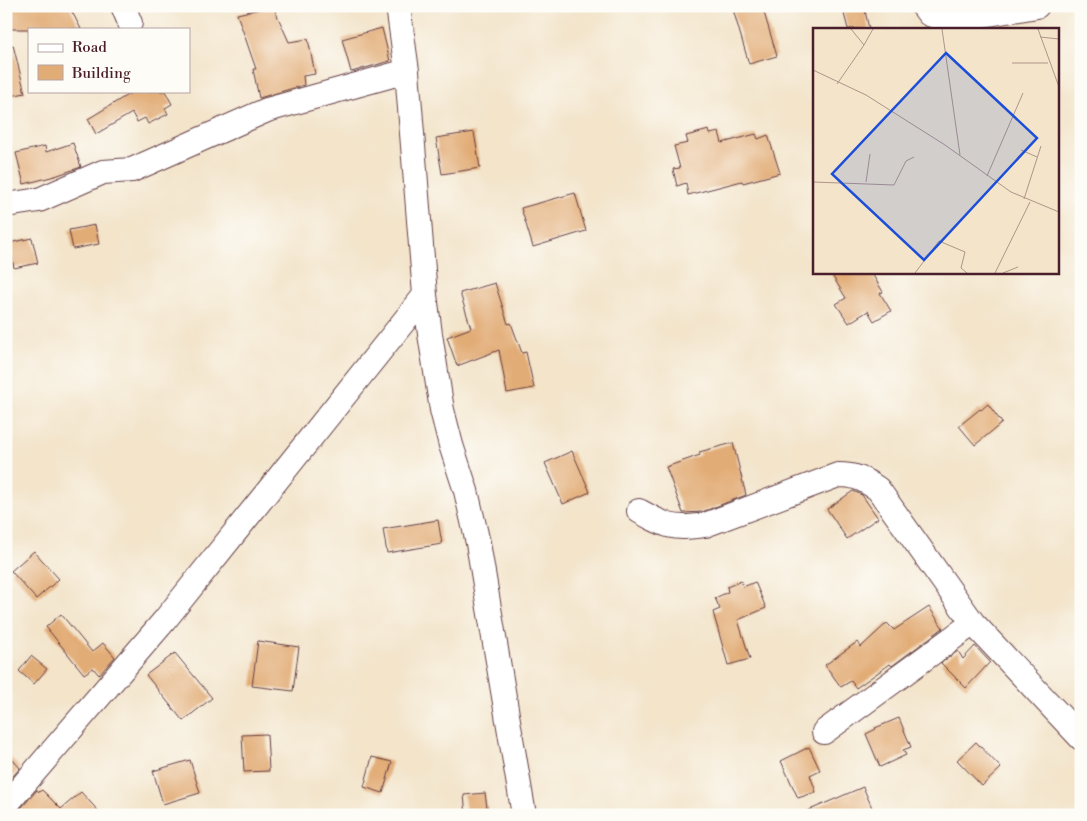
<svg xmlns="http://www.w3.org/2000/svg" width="1087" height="821" font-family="'Libre Bodoni',serif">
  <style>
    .building { fill: #e2ac76 }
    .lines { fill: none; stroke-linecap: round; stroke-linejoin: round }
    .minor-casing { stroke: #633d43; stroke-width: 26 }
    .minor { stroke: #fff; stroke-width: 24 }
    .inset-road { fill: none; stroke: #af958a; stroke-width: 1 }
    .view { fill: #1d4ed8; fill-opacity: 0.15; stroke: #1d4ed8; stroke-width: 2.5 }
    .inset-edge { fill: none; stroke: #4a1f2b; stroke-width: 2.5 }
  </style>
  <rect width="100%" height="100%" fill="#fdfcf7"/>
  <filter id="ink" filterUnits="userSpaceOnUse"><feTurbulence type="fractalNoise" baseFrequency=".02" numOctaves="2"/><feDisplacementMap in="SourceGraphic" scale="10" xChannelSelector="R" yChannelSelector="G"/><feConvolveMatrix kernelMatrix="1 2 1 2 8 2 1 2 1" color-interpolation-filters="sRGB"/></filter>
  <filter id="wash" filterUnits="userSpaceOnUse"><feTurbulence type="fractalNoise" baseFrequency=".0096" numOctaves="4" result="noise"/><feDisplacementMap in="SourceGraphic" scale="20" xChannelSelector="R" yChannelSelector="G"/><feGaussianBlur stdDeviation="1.12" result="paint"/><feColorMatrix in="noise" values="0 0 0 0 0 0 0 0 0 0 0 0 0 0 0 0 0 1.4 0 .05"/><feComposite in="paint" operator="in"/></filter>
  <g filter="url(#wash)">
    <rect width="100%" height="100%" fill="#f3e4ca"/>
    <g id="blocks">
      <path class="building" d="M6 6H69L81 29H6Z
        M273 6 289 42 308 39 315 74 303 76 304 85 259 98 253 69H256L237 14Z
        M732 6H762L777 56 749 64Z
        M842 6H864L869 29H848Z
        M382 28 390 61 351 72 342 39Z
        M13 45 25 93 6 97V46Z
        M134 91H165L172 104 165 108 168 114 148 124 145 118 137 122 132 113 96 134 88 119Z
        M709 130 710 134 719 132 722 143 756 134 758 139 768 135 780 173 743 183 742 181 688 195 686 183 677 186 673 169 680 168 674 146 688 143 686 136Z
        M474 132 480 168 442 174 436 138Z
        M73 143 81 167 55 176 24 184 16 153 45 146 46 152Z
        M575 193 586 231 533 247 521 208Z
        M95 225 99 244 73 249 69 230Z
        M32 238 38 263 14 268 9 243Z
        M830 272H871L883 292 880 293 891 311 874 321 868 311 849 323 836 304 846 298Z
        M495 283 508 324 511 323 522 353 526 352 534 388 507 393 499 350 457 366 447 337 471 328 460 293Z
        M988 404 1002 423 975 445 959 426 980 409 981 410Z
        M733 443 746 495 702 512 683 513 666 467 700 455 699 452Z
        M572 451 590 492 563 504 545 463Z
        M853 491 862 495 878 518 847 539 827 509Z
        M438 520 442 544 387 553 383 529Z
        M34 551 59 579 36 599 11 571Z
        M741 581 743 587 755 582 766 608 738 620 750 659 728 665 713 612 720 609 715 598 728 592 727 587Z
        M929 607 943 628 892 666 890 664 856 688 851 681 841 687 825 665 857 642 861 647 887 623 894 630Z
        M61 614 92 652 103 643 115 657 99 675 93 668 84 674 46 627Z
        M258 641 299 647 293 691 252 686Z
        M975 646 990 662 966 688 941 663 958 651 963 659Z
        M175 653 212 698 183 721 146 675Z
        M31 656 47 669 34 684 19 671Z
        M899 718 911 747 903 750 906 755 880 767 866 734 876 729 875 728Z
        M267 734 269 771 244 772 242 735Z
        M976 742 1001 768 982 786 957 760Z
        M809 747 820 770 810 775 816 792 798 798 781 761Z
        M6 752 20 768 6 784Z
        M372 757 392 762 383 793 364 787Z
        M190 760 200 793 163 804 153 771Z
        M863 787 873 810 862 815H798Z
        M37 790 39 792 42 790 61 809 81 792 102 815H15Z
        M485 793 488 815H466L464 795Z"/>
    </g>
  </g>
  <g filter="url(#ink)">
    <use href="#blocks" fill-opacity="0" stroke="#633d43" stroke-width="1"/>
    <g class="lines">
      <defs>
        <path id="minor" d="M123 6 130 23
          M398 6 407 71 425 295 430 334 442 410 451 445 466 491 478 543 524 815
          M923 6 929 14 943 19H959L1037 6
          M6 205 39 200 103 172 132 170 267 110 407 71
          M639 511C666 526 673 530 705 525L838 475C856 475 863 479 878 489L973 623 1081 738
          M824 732 973 623
          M6 805 164 621 425 295"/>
      </defs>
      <use href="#minor" class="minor-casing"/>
      <use href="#minor" class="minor"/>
    </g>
  </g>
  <g transform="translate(813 28)">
    <rect width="246" height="246" fill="#f3e4ca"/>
    <path class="inset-road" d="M129 1 147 127M225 1 246 59M227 9 246 11M51 17 60 1M199 35H235M0 42 53 67 132 117 198 164 246 184M24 56 51 17 38 1M208 122 224 129M174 148 210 65M0 154 81 157 93 133 101 129M53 154 57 126M211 171 228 118M102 245 126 213 152 224 148 240 154 245M182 245 217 174M190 245 205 239"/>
    <path class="view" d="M133 25 224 110 111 232 19 146Z"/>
    <rect width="246" height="246" class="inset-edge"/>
  </g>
  <rect width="1087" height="821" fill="none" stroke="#fdfcf7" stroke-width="25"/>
  <rect x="28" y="28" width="162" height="65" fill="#fdfcf7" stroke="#b5a4a5"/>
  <rect x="38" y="44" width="25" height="8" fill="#ffffff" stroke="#b5a4a5"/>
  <text x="72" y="52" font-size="15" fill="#4a1f2b">Road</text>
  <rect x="38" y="65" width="25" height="15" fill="#e2ac76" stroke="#b5a4a5"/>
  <text x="72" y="78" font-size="15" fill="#4a1f2b">Building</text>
</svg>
